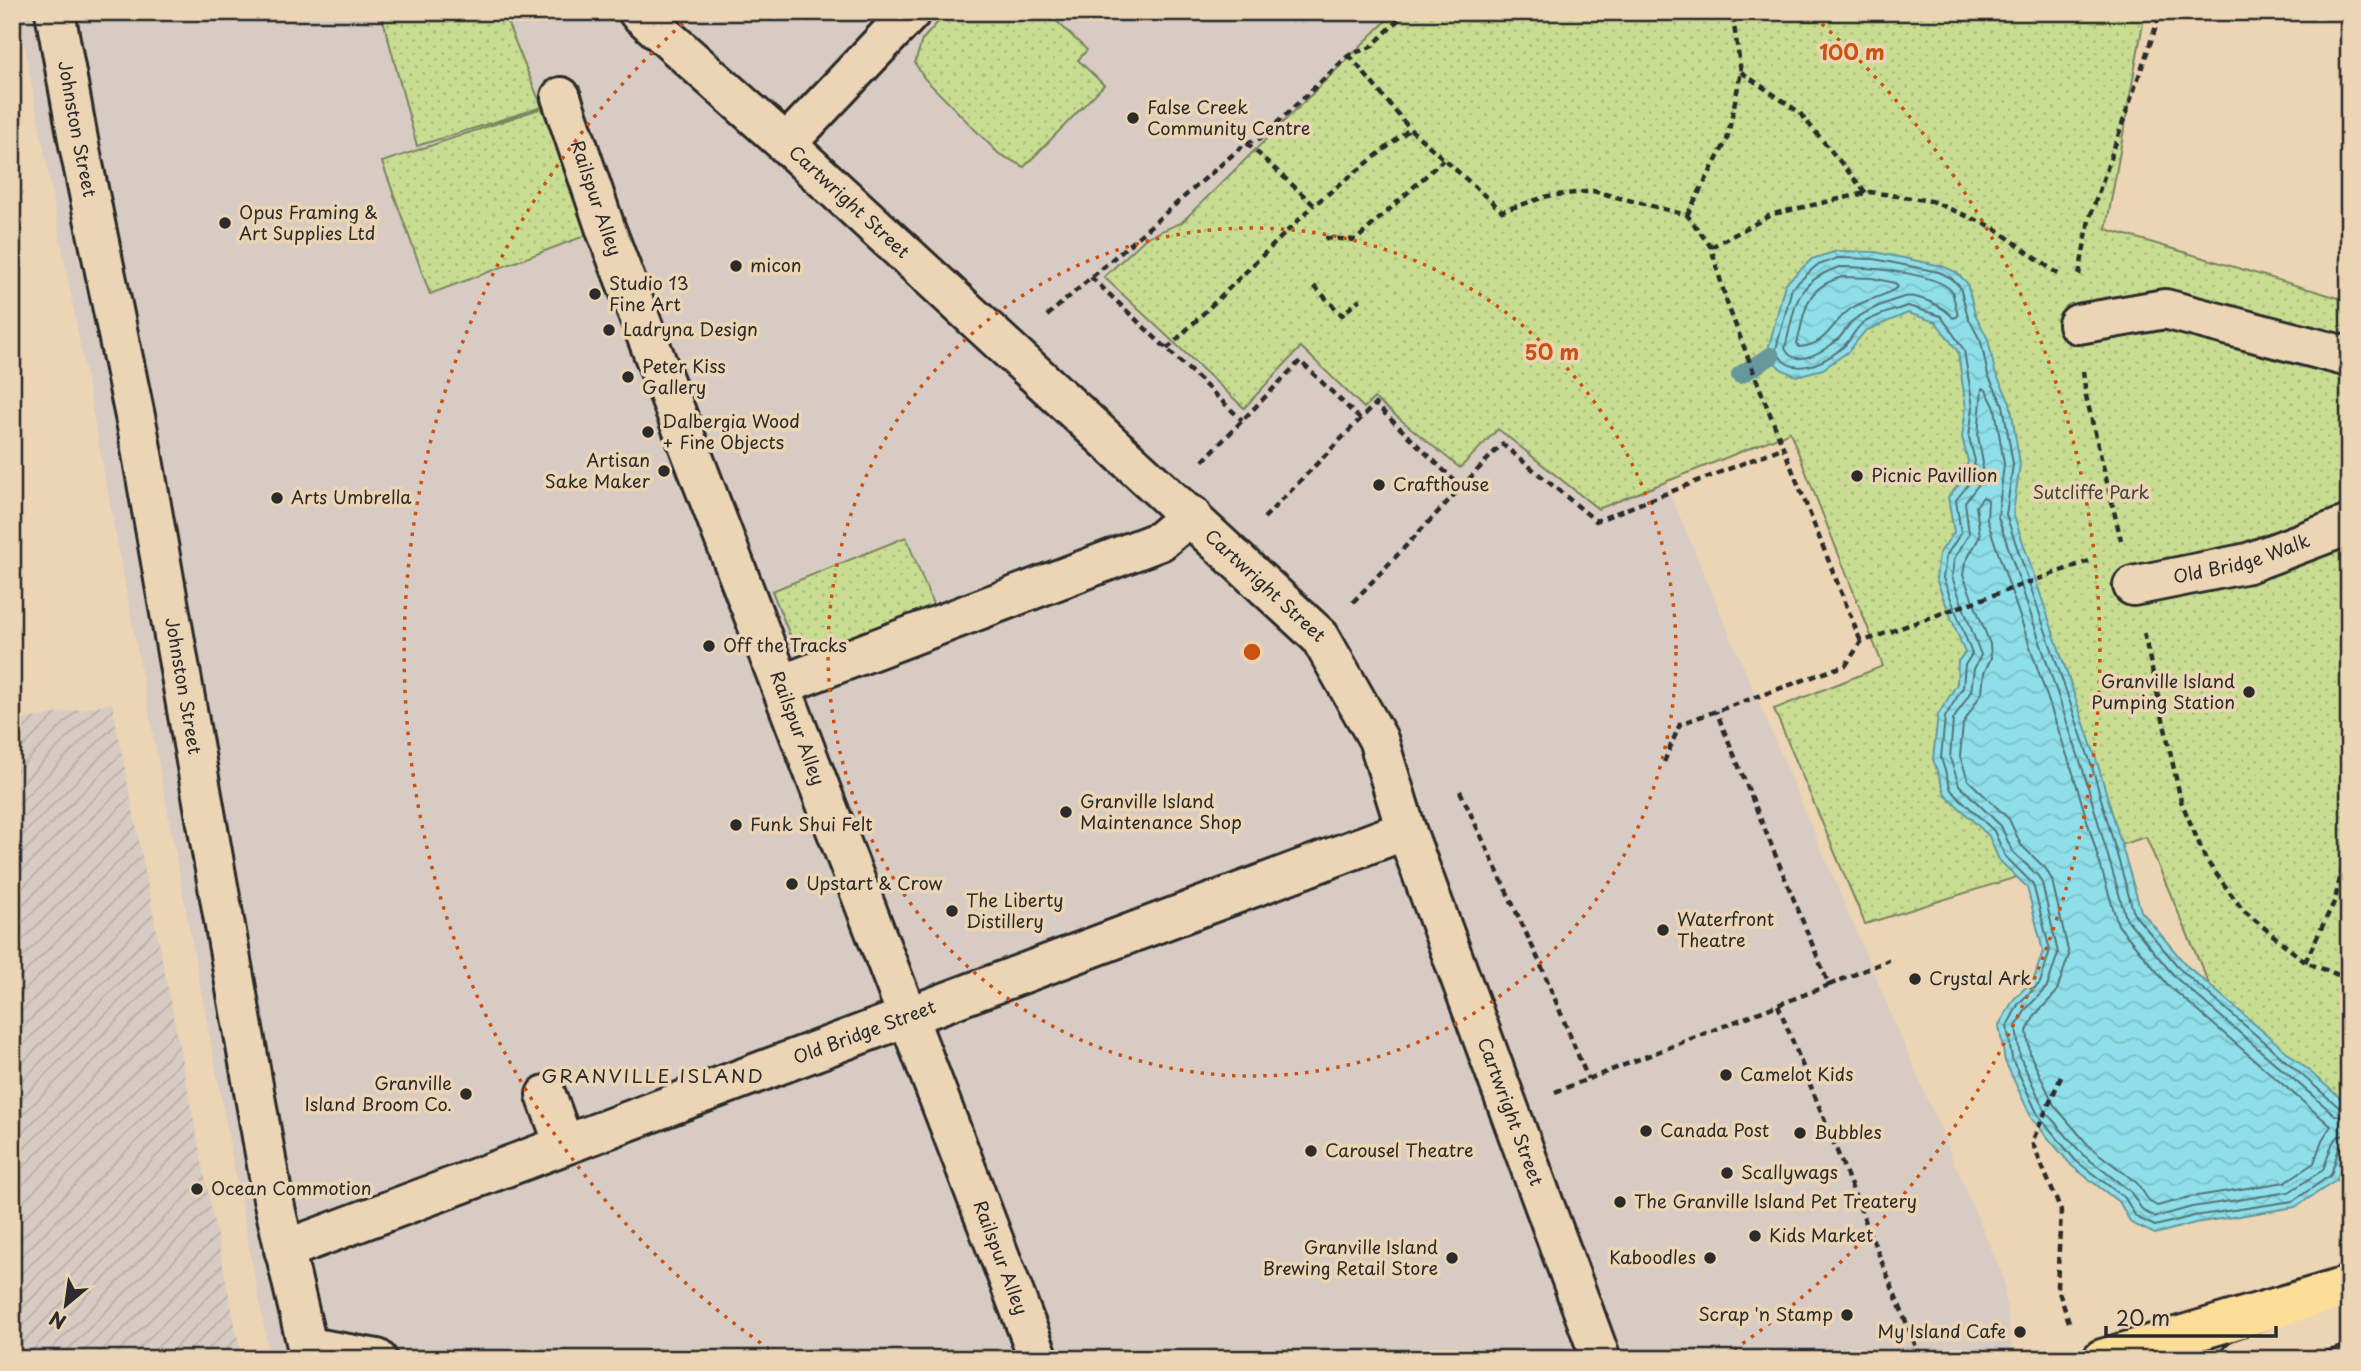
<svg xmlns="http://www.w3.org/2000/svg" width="2361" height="1371" font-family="'Playpen Sans',sans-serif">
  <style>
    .built { fill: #d7cbc3 }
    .industrial { fill: url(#industrial-furrows) }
    .park { fill: url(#park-dots); stroke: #7a845e; stroke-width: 2 }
    .water { fill: url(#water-waves); stroke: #66979d; stroke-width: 2 }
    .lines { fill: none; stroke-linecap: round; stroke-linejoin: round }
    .shore { stroke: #537377; stroke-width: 2 }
    .stream { stroke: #66979d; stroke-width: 18 }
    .minor-casing { stroke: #2b2b2b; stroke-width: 44 }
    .highway-casing { stroke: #2b2b2b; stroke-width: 44 }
    .path { stroke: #2b2b2b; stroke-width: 4.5; stroke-dasharray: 7 5; stroke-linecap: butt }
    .minor { stroke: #ecd5b5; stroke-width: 38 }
    .highway { stroke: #fcde96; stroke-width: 38 }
    .ring { fill: none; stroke: #cc5211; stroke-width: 3.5; stroke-dasharray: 3.5 7 }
    .poi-dot { fill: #2b2b2b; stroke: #ecd5b5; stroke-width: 2.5 }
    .labels { text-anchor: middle; stroke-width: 7; stroke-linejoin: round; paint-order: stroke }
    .poi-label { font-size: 18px; fill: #2b2b2b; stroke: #ecd5b5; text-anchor: start }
    .street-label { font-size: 18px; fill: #2b2b2b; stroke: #ecd5b5 }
    .park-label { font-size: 18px; fill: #43463a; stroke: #ecd5b5 }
    .neighbourhood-label { font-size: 19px; letter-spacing: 2px; fill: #2b2b2b; stroke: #ecd5b5 }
    .centre { fill: #cc5211; stroke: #ecd5b5; stroke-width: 3.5 }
    .ring-label { font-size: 21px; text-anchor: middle; font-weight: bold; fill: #cc5211; stroke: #ecd5b5; stroke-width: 7; stroke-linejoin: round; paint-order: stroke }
  </style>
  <defs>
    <pattern id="industrial-furrows" width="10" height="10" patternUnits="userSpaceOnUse" patternTransform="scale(1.75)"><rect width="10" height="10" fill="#d7cbc3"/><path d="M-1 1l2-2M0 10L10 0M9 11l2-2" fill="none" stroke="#b9aea8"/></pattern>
    <pattern id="park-dots" width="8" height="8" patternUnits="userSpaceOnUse" patternTransform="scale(1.75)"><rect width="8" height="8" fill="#c8dd92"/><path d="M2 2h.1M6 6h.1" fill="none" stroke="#acbe7e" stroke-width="1.8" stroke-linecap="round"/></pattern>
    <pattern id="water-waves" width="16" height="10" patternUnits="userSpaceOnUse" patternTransform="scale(1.75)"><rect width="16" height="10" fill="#8edfe9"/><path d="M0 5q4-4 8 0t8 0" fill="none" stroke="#7bc0c8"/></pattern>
  </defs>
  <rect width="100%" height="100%" fill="#ecd5b5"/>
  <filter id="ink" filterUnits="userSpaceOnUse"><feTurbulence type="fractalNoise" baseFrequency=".0143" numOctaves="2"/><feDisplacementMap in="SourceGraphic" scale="14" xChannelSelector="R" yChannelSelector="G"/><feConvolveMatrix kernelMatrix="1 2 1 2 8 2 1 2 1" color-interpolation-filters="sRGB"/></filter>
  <g filter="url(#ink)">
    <path class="built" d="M18 12H1465L2003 1277 2013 1359H270Z"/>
    <path class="industrial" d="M112 703 200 1152 242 1359H12V722Z"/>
    <path class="park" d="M381 12H503L542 107 417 146Z
      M947 12H1047L1087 50 1078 60 1104 85 1024 167 999 154 924 78 915 63 922 40Z
      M1395 12H2145L2106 229 2349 301V1161L2292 1178 2146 837 1865 924 1774 709 1883 666 1790 432 1598 509 1498 429 1460 468 1374 398 1364 408 1301 347 1244 408 1104 277 1147 237 1181 223Z
      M542 108 590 234 430 294 382 162Z
      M906 537 936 612 802 665 772 591Z"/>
    <path class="water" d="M1837 251 1875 252 1942 266 1956 272 1967 283 1975 314 1988 339 1995 372 2010 402 2020 464 2013 513 2098 765 2141 911 2186 965 2345 1102 2349 1114V1140L2337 1180 2295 1207 2195 1223 2155 1234 2131 1223 2120 1203 2072 1166 2032 1119 2005 1061 1999 1025 2014 999 2034 979 2043 951 2027 887 1999 860 1989 836 1945 794 1933 759 1938 715 1957 684 1958 661 1965 653 1936 579 1939 554 1954 532 1948 497 1965 478 1968 461 1962 437 1966 408 1958 352 1936 322 1908 313 1865 331 1849 351 1823 369 1796 376 1781 369 1774 362 1768 350 1785 284 1812 259Z"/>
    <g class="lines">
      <path class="shore" d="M1839 267C1866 267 1934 272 1952 291L1958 316 1953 318C1945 307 1918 294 1904 297 1890 301 1871 309 1858 317 1850 321 1846 330 1840 337 1829 349 1794 371 1785 348 1796 306 1793 283 1839 267Z
        M1842 277 1872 278 1895 283 1898 287C1885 297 1866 299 1852 308 1832 320 1829 345 1799 347L1797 343C1806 309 1804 288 1842 277Z
        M1983 497 1988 500 1987 520 2073 773 2118 925 2168 985 2331 1126 2322 1140 2314 1163 2285 1182 2191 1197 2157 1206 2150 1202 2137 1183 2090 1147 2054 1105 2030 1054 2027 1031 2035 1015 2056 993 2069 955 2052 880 2046 869 2021 845 2009 819 1968 780 1960 756 1963 724 1982 692 1984 673 1991 658 1990 644 1963 575 1965 563 1980 536 1976 506Z
        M2349 1111 2341 1109 2181 970 2134 914 2092 767 2006 515 2013 464 2003 405 1988 375 1981 342 1968 317 1960 287 1951 278 1939 272 1874 259 1838 258 1816 266 1792 288 1776 349C1788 381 1826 363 1844 346 1851 340 1854 330 1862 324 1874 316 1894 310 1908 306L1941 316 1964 350 1973 407 1969 437 1975 461 1971 481 1956 500 1961 533 1946 556 1943 578 1972 654 1965 665 1963 687 1945 717 1941 758 1951 790 1994 831 2005 856 2033 884 2050 950 2040 983 2019 1003 2007 1026 2012 1059 2038 1115 2076 1161 2125 1198 2136 1217 2155 1226 2194 1216 2293 1201 2331 1175 2339 1148 2349 1143
        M2349 1120 2335 1115 2175 977 2126 918 2083 770 1998 517 2004 464 1995 408 1986 390 1982 388 1978 436 1983 463 1979 484 1965 502 1969 534 1954 559 1952 577 1981 655 1974 669 1971 691 1953 720 1950 758 1959 785 2001 826 2012 851 2038 876 2042 883 2058 953 2047 987 2026 1009 2016 1027 2020 1057 2045 1111 2083 1155 2130 1191 2143 1211 2156 1217 2192 1207 2289 1192 2323 1170 2333 1142 2339 1136 2349 1135"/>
      <path class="stream" d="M1740 375 1771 356"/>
      <defs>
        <g id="minor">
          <path id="s1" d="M55 12 79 145 138 431 273 1199 310 1359"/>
          <path id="s2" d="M638 12 786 144 1320 637 1378 739 1406 830 1601 1359"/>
          <path id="s3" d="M561 97 606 230 1039 1359"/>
          <path d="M786 144 911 12"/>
          <path d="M2078 324 2165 309 2349 357"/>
          <path id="s4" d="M2133 586 2248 563 2349 525"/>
          <path d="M781 685 1160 541 1191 515"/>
          <path d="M546 1095 564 1144"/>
          <path id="s5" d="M284 1250 1406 830"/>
          <path d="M308 1347 377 1359"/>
          <path d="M2241 1359 2349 1322"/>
        </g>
        <path id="highway" d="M2102 1359 2349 1286"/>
      </defs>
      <use href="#minor" class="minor-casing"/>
      <use href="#highway" class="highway-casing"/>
      <path class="path" d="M1349 55 1410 129 1502 211 1548 196 1593 191 1687 215 1711 247 1727 303 1764 399 1861 642
        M1741 72 1799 112 1866 193
        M1247 143 1314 205 1410 129
        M1687 215 1727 140 1741 72 1732 12
        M1325 238 1356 240 1443 160
        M1711 247 1773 214 1870 192 1931 201 1993 227 2062 277
        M2079 275 2089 220 2161 12
        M1091 277 1242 420
        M1314 286 1342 315 1360 299
        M1047 316 1246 143 1261 138 1349 55 1371 47 1406 12
        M1167 349 1314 205
        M2083 371 2086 396 2121 540
        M1203 461 1300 361 1360 419
        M1264 518 1375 404 1461 487
        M1353 602 1502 444 1596 521 1782 448
        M2144 633 2181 801 2206 860 2242 909 2305 962 2349 979
        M1664 762 1680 724 1846 665 1861 642 2089 561
        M1460 791 1540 963 1588 1079
        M2305 962 2335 900 2349 840
        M1829 985 1889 960
        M1778 1005 1921 1359
        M2061 1077 2032 1142 2061 1211 2057 1286 2069 1322
        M1555 1092 1829 985 1716 711"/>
      <use href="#minor" class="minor"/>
      <use href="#highway" class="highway"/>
    </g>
  </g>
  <g class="ring">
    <circle cx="1252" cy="652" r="424"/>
    <path d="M778 1355A848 848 0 0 1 690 17M1814 17A848 848 0 0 1 1726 1355"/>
  </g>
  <g class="poi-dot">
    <circle cx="1133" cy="118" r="7"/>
    <circle cx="225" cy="223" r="7"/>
    <circle cx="736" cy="266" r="7"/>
    <circle cx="595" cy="294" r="7"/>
    <circle cx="609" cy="330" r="7"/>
    <circle cx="628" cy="377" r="7"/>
    <circle cx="648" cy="432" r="7"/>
    <circle cx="664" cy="471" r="7"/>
    <circle cx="1857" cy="476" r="7"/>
    <circle cx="1379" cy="485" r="7"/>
    <circle cx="277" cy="498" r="7"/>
    <circle cx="709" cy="646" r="7"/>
    <circle cx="2249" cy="692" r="7"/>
    <circle cx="1066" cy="812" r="7"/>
    <circle cx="736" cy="825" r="7"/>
    <circle cx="792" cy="884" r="7"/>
    <circle cx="952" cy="911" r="7"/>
    <circle cx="1663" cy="930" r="7"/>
    <circle cx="1915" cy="979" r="7"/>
    <circle cx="1726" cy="1075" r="7"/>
    <circle cx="466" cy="1094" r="7"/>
    <circle cx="1646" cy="1131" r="7"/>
    <circle cx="1800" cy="1133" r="7"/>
    <circle cx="1311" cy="1151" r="7"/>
    <circle cx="1727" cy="1173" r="7"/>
    <circle cx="197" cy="1189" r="7"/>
    <circle cx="1620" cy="1202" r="7"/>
    <circle cx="1755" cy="1236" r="7"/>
    <circle cx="1452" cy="1258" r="7"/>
    <circle cx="1710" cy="1258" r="7"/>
    <circle cx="1847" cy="1315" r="7"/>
    <circle cx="2020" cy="1332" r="7"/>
  </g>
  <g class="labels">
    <g class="poi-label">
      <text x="1147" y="114">False Creek<tspan x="1147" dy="21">Community Centre</tspan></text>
      <text x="239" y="219">Opus Framing &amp;<tspan x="239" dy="21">Art Supplies Ltd</tspan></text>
      <text x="750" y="272">micon</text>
      <text x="609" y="290">Studio 13<tspan x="609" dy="21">Fine Art</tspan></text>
      <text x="623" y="336">Ladryna Design</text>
      <text x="642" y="373">Peter Kiss<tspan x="642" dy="21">Gallery</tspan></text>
      <text x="662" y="428">Dalbergia Wood<tspan x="662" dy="21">+ Fine Objects</tspan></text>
      <text x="650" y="467" text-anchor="end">Artisan<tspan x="650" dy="21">Sake Maker</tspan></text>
      <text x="1871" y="482">Picnic Pavillion</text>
      <text x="1393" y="491">Crafthouse</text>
      <text x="291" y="504">Arts Umbrella</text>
      <text x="723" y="652">Off the Tracks</text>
      <text x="2235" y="688" text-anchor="end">Granville Island<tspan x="2235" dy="21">Pumping Station</tspan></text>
      <text x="1080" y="808">Granville Island<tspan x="1080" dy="21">Maintenance Shop</tspan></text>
      <text x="750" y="831">Funk Shui Felt</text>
      <text x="806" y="890">Upstart &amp; Crow</text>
      <text x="966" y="907">The Liberty<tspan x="966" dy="21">Distillery</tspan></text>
      <text x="1677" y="926">Waterfront<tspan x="1677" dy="21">Theatre</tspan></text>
      <text x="1929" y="985">Crystal Ark</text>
      <text x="1740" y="1081">Camelot Kids</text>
      <text x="452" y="1090" text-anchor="end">Granville<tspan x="452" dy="21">Island Broom Co.</tspan></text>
      <text x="1660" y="1137">Canada Post</text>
      <text x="1814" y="1139">Bubbles</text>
      <text x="1325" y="1157">Carousel Theatre</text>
      <text x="1741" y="1179">Scallywags</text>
      <text x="211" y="1195">Ocean Commotion</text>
      <text x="1634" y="1208">The Granville Island Pet Treatery</text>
      <text x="1769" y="1242">Kids Market</text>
      <text x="1438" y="1254" text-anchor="end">Granville Island<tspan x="1438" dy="21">Brewing Retail Store</tspan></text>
      <text x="1696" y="1264" text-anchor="end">Kaboodles</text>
      <text x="1833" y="1321" text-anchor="end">Scrap 'n Stamp</text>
      <text x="2006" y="1338" text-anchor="end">My Island Cafe</text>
    </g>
    <g class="street-label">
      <text dy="6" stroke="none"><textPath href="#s1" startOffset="119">Johnston Street</textPath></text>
      <text dy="6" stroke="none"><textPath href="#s3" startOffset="107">Railspur Alley</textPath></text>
      <text dy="6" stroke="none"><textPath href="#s2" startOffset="284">Cartwright Street</textPath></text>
      <text dy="6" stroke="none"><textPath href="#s4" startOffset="112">Old Bridge Walk</textPath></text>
      <text dy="6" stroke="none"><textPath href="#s2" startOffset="850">Cartwright Street</textPath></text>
      <text dy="6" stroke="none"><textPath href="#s1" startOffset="686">Johnston Street</textPath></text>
      <text dy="6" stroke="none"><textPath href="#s3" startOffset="674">Railspur Alley</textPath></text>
      <text dy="6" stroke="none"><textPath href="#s5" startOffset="620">Old Bridge Street</textPath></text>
      <text dy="6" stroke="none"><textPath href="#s2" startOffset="1438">Cartwright Street</textPath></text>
      <text dy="6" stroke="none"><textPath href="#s3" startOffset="1241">Railspur Alley</textPath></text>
    </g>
    <g class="park-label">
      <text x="2091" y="499">Sutcliffe Park</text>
    </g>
    <g class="neighbourhood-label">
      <text x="653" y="1083">GRANVILLE ISLAND</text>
    </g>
  </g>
  <circle cx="1252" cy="652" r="10" class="centre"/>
  <g class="ring-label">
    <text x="1852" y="60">100 m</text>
    <text x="1552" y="360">50 m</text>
  </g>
  <rect width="2361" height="1371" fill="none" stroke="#ecd5b5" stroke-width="42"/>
  <rect x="21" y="21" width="2319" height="1329" fill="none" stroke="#2b2b2b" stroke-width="2.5" filter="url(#ink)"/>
  <g transform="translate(66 1305) rotate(209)" stroke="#ecd5b5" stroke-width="5" paint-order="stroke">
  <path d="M0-5L12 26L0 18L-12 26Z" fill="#2b2b2b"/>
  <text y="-10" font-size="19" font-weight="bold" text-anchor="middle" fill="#2b2b2b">N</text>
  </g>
  <path d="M2106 1326v10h170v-10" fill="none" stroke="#2b2b2b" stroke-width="3.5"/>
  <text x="2116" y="1326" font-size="21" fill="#2b2b2b" stroke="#ecd5b5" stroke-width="5" paint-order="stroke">20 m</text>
</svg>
